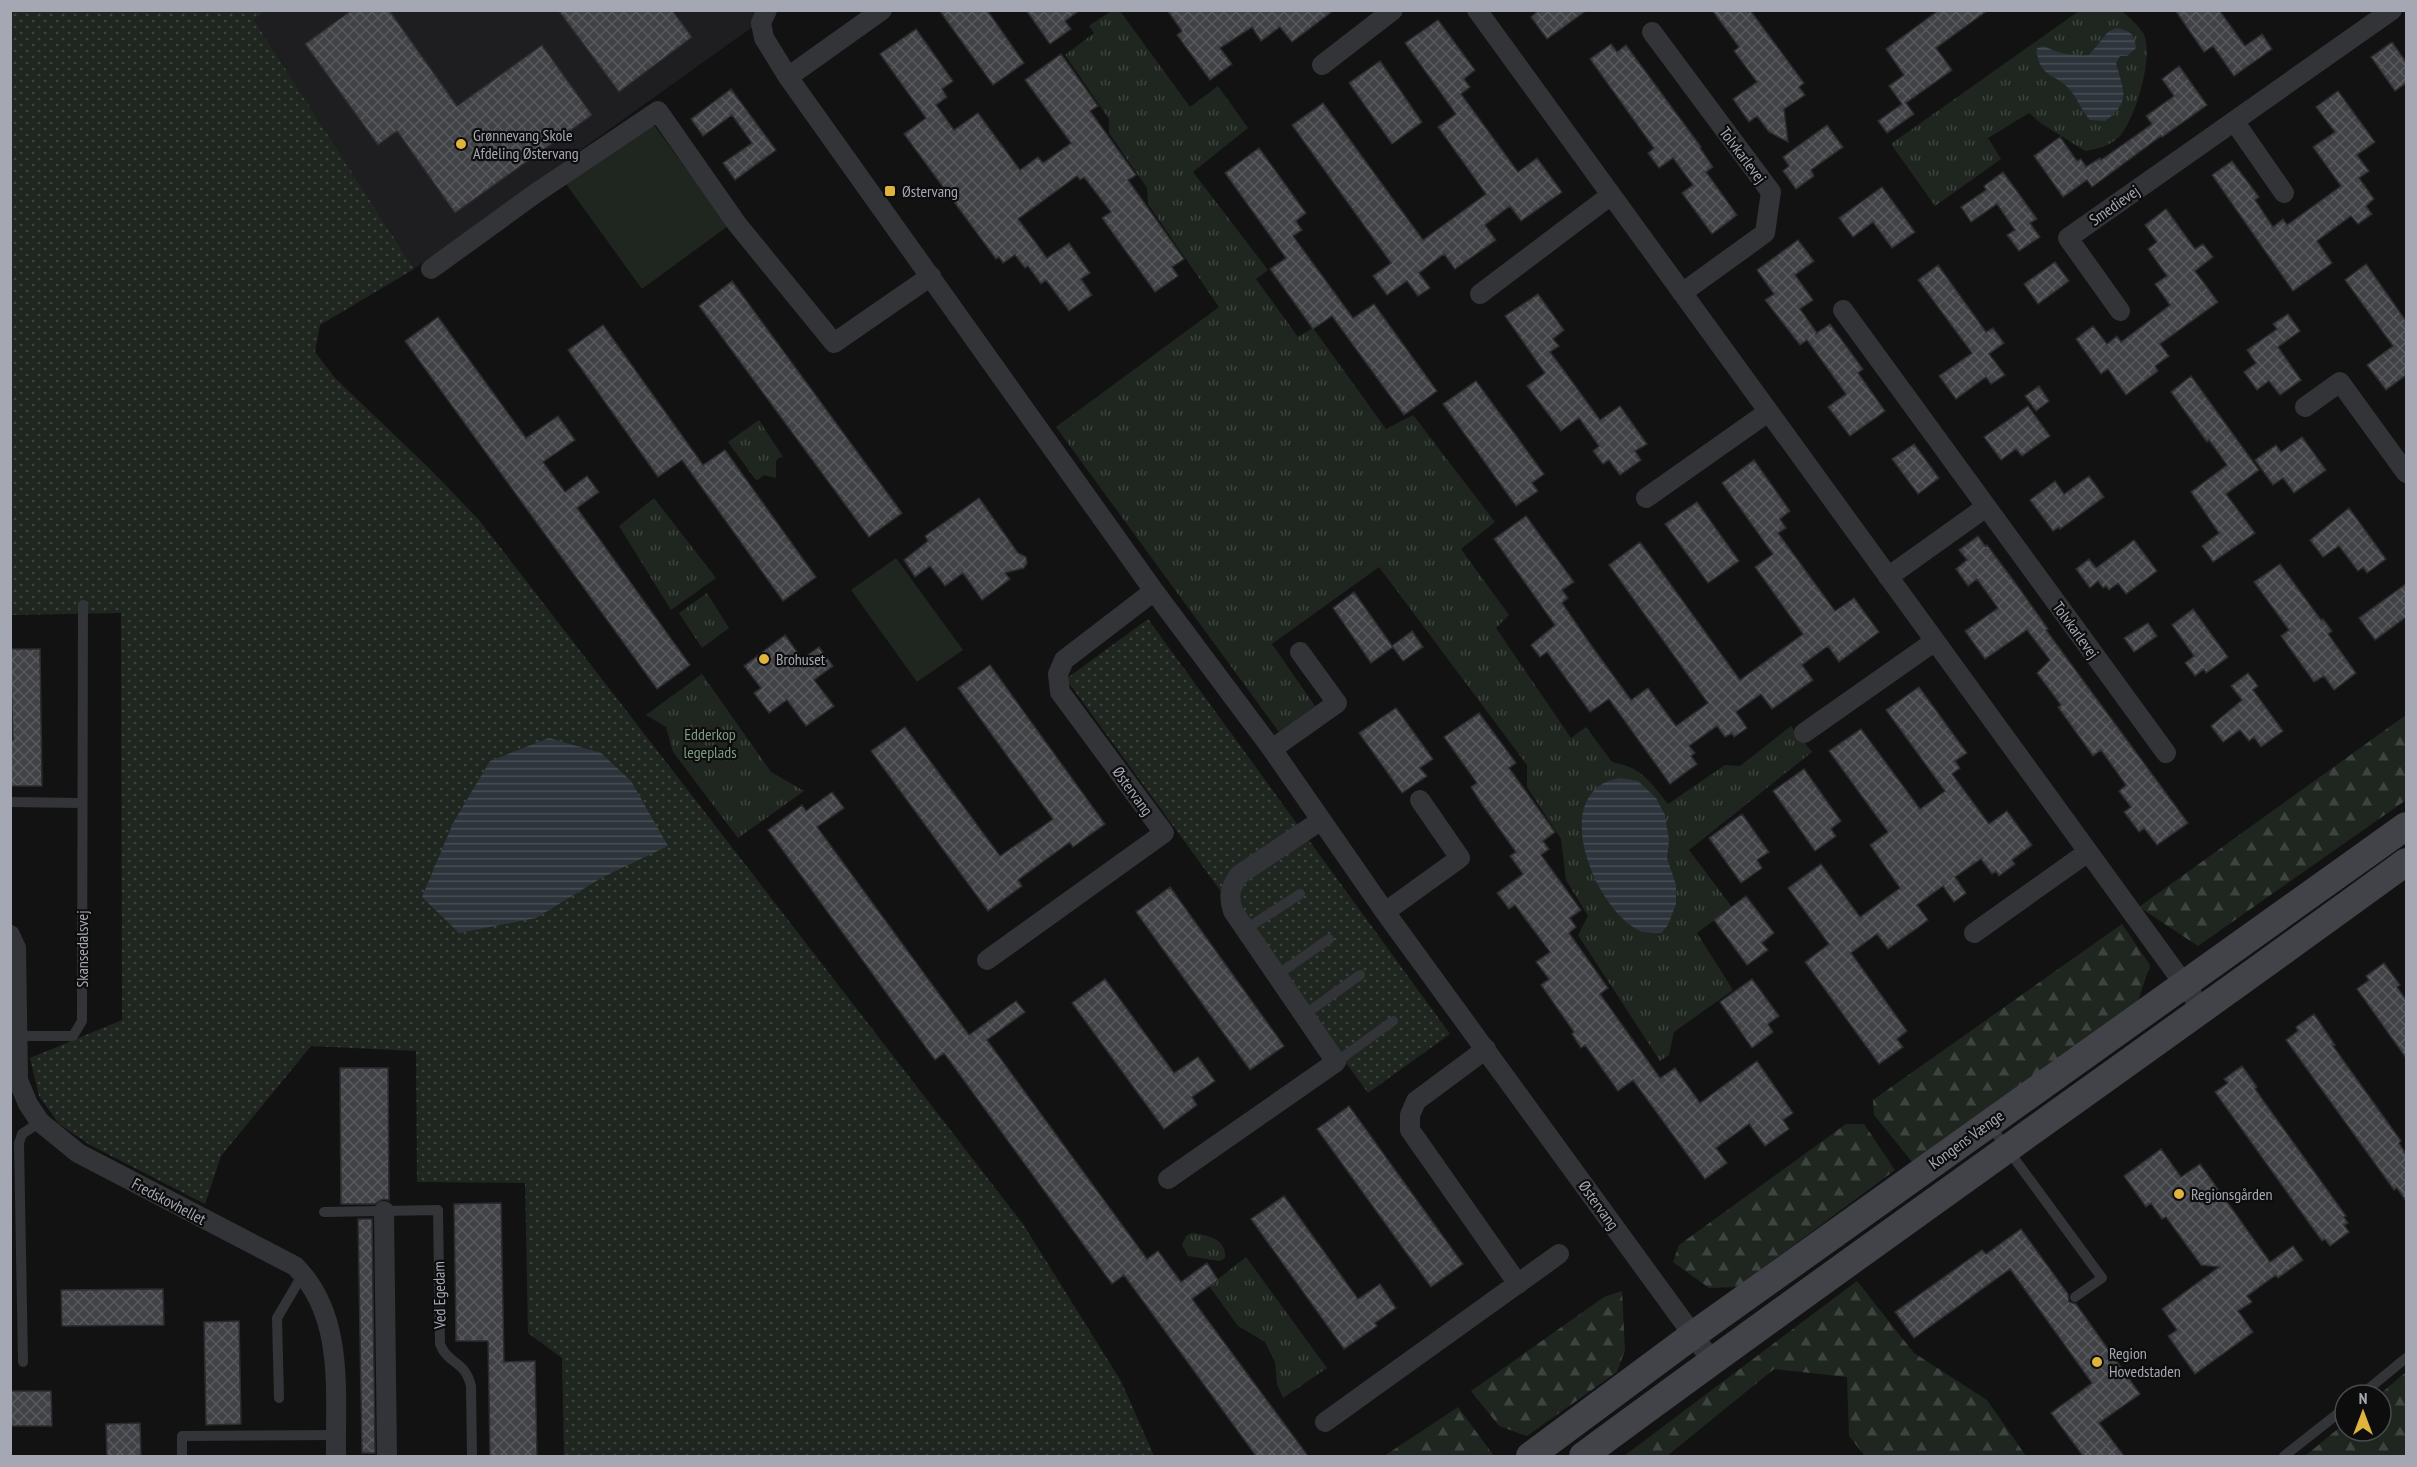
<svg xmlns="http://www.w3.org/2000/svg" width="2417" height="1467" font-family="'PT Sans Narrow',sans-serif">
  <style>
    .built { fill: #1e1e20 }
    .grass { fill: url(#grass-dots) }
    .forest { fill: url(#forest-firs) }
    .park { fill: url(#park-tufts) }
    .pitch { fill: #1f2620 }
    .water { fill: url(#water-rules) }
    .building { fill: url(#building-cross-hatch); stroke: #2c2c2f; stroke-width: 1.5 }
    .lines { fill: none; stroke-linecap: round; stroke-linejoin: round }
    .lane { stroke: #333438; stroke-width: 10 }
    .street { stroke: #333438; stroke-width: 20 }
    .secondary { stroke: #424348; stroke-width: 28 }
    .poi-dot { fill: #e0b33d; stroke: #0d0d0e; stroke-width: 2 }
    .labels { text-anchor: middle; stroke-width: 4.5; stroke-linejoin: round; paint-order: stroke }
    .poi-label { font-size: 16px; fill: #a5a8b3; stroke: #0d0d0e; text-anchor: start }
    .street-label { font-size: 16px; fill: #a5a8b3; stroke: #0d0d0e }
    .park-label { font-size: 16px; fill: #7d9c81; stroke: #0d0d0e }
  </style>
  <defs>
    <pattern id="grass-dots" width="8" height="8" patternUnits="userSpaceOnUse" patternTransform="scale(1.5)"><rect width="8" height="8" fill="#1f2620"/><path d="M2 2h.1M6 6h.1" fill="none" stroke="#3d433e" stroke-width="1.8" stroke-linecap="round"/></pattern>
    <pattern id="forest-firs" width="22" height="20" patternUnits="userSpaceOnUse" patternTransform="scale(1.5)"><rect width="22" height="20" fill="#1f2620"/><path d="M5 1l3.5 6h-7zM16 11l3.5 6h-7z" fill="#3d433e"/></pattern>
    <pattern id="park-tufts" width="24" height="20" patternUnits="userSpaceOnUse" patternTransform="scale(1.5)"><rect width="24" height="20" fill="#1f2620"/><path d="M3 7l-1-3M5 7V3M7 7l1-3M15 17l-1-3M17 17v-4M19 17l1-3" fill="none" stroke="#3d433e"/></pattern>
    <pattern id="water-rules" width="6" height="5" patternUnits="userSpaceOnUse" patternTransform="scale(1.5)"><rect width="6" height="5" fill="#2d343b"/><path d="M0 2.5h6" fill="none" stroke="#484f55"/></pattern>
    <pattern id="building-cross-hatch" width="8" height="8" patternUnits="userSpaceOnUse" patternTransform="scale(1.5)"><rect width="8" height="8" fill="#414246"/><path d="M0 0l8 8M0 8l8-8" fill="none" stroke="#595a5e"/></pattern>
  </defs>
  <rect width="100%" height="100%" fill="#121213"/>
  <path class="built" d="M265 10 775 11 414 269 254 20Z"/>
  <path class="grass" d="M10 11H265L254 20 414 269 320 325 315 352 335 378 431 470 479 520 1023 1224 1121 1381 1154 1456H564L562 1358 528 1333 525 1183 417 1182 416 1051 311 1046 221 1156 205 1204 90 1145 59 1124 39 1096 30 1058 122 1020 121 613 11 615Z
    M1148 619 1450 1034 1368 1093 1066 679Z"/>
  <path class="forest" d="M2406 715V800L2198 946 2139 907Z
    M2122 924 2150 965 2136 1007 1913 1163 1874 1115 1873 1100Z
    M1846 1124H1864L1895 1170 1737 1287 1709 1288 1673 1262 1679 1245Z
    M1857 1281 1914 1353 1987 1400 2026 1456H1865L1849 1436 1847 1377 1774 1369 1667 1456H1624Z
    M1622 1291 1625 1350 1617 1372 1527 1436 1499 1426 1471 1391 1604 1297Z
    M2406 1372V1456H2305L2345 1423V1431H2381V1395H2379Z
    M1458 1407 1494 1456H1384Z"/>
  <path class="park" d="M1111 11H1120L1190 107 1218 86 1248 128 1193 172 1268 270 1256 279 1298 337 1313 328 1386 429 1413 415 1495 522 1461 549 1509 615 1496 628 1571 738 1586 727 1612 762C1643 768 1649 781 1668 804L1725 765 1740 766 1791 726 1812 752 1689 850 1732 907 1697 933 1733 990 1674 1032 1669 1055 1660 1061 1578 935 1588 916 1566 880 1561 839 1527 787V765L1379 567 1272 644 1315 706 1279 732 1056 427 1219 307 1148 204 1147 188 1109 133V119L1065 55 1094 33 1089 26Z
    M2079 11H2122C2129 17 2140 27 2144 35 2154 57 2135 120 2119 137 2110 146 2097 149 2085 151L2042 124 2029 113 1988 138 2001 159 1935 206 1891 144Z
    M759 420 783 457 778 458 776 462V478L764 475 758 480 755 479 728 442Z
    M654 498 716 578 671 610 619 526Z
    M707 593 729 628 702 648 679 613Z
    M702 674 771 772 804 791 738 838 673 752 666 727 646 715Z
    M1191 1233C1206 1235 1227 1238 1225 1258L1220 1261 1188 1256 1182 1245 1186 1236Z
    M1246 1257 1327 1368 1283 1398 1277 1384 1275 1362 1265 1342 1238 1326 1209 1286Z"/>
  <path class="pitch" d="M651 121 728 226 642 289 566 184Z
    M896 558 963 650 917 682 851 590Z"/>
  <path class="water" d="M2116 28C2129 30 2135 34 2136 48L2127 56H2120L2116 63C2124 92 2131 102 2105 121L2090 120C2082 111 2078 100 2071 91 2058 74 2037 78 2037 48L2044 46C2059 54 2072 56 2089 55L2108 32Z
    M549 738 601 753 631 781 668 846 603 877 536 918 459 933 422 897 453 823 490 761Z
    M1620 778 1638 781 1656 798 1665 815 1669 840 1667 858 1676 885V904L1668 925 1661 933C1653 933 1644 933 1638 930 1593 907 1547 790 1620 778Z"/>
  <path class="building" d="M352 10H389L457 106 542 45 592 115 455 213 397 131 378 145 305 44Z
    M558 10H672L692 37 619 92Z
    M939 10H987L1024 63 993 85Z
    M1026 10H1080L1065 21 1071 29 1050 44Z
    M1167 10H1334L1292 42 1280 27 1261 41 1252 27 1220 48 1232 64 1210 80 1177 35 1182 31Z
    M1539 10H1587L1547 39 1531 17Z
    M1712 10H1750L1804 83 1799 87 1805 95 1784 109 1788 142 1769 132 1757 116 1749 122 1733 99 1757 82 1734 51 1739 47Z
    M1939 10H1988L1936 48 1952 70 1906 103 1914 114 1887 133 1878 121 1902 104 1889 86 1904 75 1886 49Z
    M2175 10H2219L2245 46 2262 34 2272 49 2234 76 2213 46 2204 52Z
    M1438 20 1475 70 1464 79 1470 87 1461 94 1518 172 1537 158 1562 192 1521 221 1510 206 1485 225 1496 240 1455 269 1444 254 1419 273 1430 288 1418 296 1407 281 1387 295 1373 276 1391 263 1292 125 1323 103 1423 240 1486 194 1438 127 1456 114 1405 43Z
    M916 29 953 81 942 89 947 97 936 105 954 130 978 113 1020 170 1038 157 1043 163 1071 143 1025 80 1061 54 1098 106 1090 111 1136 175 1128 180 1184 259 1172 267 1178 276 1155 292 1102 218 1111 212 1084 177 1080 180 1077 176 1018 219 1047 258 1069 243 1090 273 1081 279 1092 295 1069 311 1046 280 1041 284 1028 266 1025 268 1015 255 1003 263 999 257 996 259 904 134 926 118 880 54Z
    M2392 42 2406 62V83L2395 91 2371 57Z
    M1611 44 1617 52 1626 45 1701 147 1700 148 1713 167 1706 172 1737 215 1712 234 1682 193 1693 185 1673 158 1659 168 1648 153 1654 148 1590 59Z
    M1380 61 1422 122 1392 144 1349 83Z
    M2179 66 2207 105 2162 137 2161 136 2092 187 2087 180 2063 197 2034 156 2060 137 2077 161 2081 159 2086 167 2100 158 2101 160 2152 124 2146 116 2174 96 2162 79Z
    M731 89 776 150 735 180 723 163 752 143 732 115 703 136 691 119Z
    M2338 91 2375 142 2357 155 2369 171 2359 178 2374 199 2366 206 2372 214 2358 224 2351 216 2317 241 2332 263 2293 291 2212 175 2232 161 2259 197 2255 200 2273 227 2283 219 2287 225 2341 186 2313 147 2335 132 2316 107Z
    M1827 125 1843 147 1811 170 1814 176 1796 189 1783 171 1789 166 1783 157Z
    M1259 148 1306 213 1296 221 1302 230 1293 236 1353 318 1374 304 1437 391 1404 415 1332 316 1313 329 1270 269 1286 258 1225 173Z
    M2003 172 2037 219 2030 223 2040 237 2019 251 2007 235 2015 230 1997 204 1971 222 1961 207 1986 190 1984 186Z
    M1882 187 1915 232 1892 248 1873 222 1853 237 1839 218Z
    M2166 209 2195 249 2203 244 2213 257 2195 271 2218 302 2160 344 2169 356 2155 366 2158 371 2126 395 2108 369 2101 374 2076 339 2093 326 2107 344 2117 336 2121 342 2170 305 2155 284 2167 276 2148 249 2157 242 2145 225Z
    M1798 240 1814 261 1795 275 1813 300 1800 309 1817 333 1815 334 1830 324 1863 369 1858 373 1885 411 1850 436 1828 407 1846 394 1807 340 1800 345 1765 300 1774 294 1757 270Z
    M2055 262 2069 281 2038 304 2024 284Z
    M2366 264 2406 321V375L2386 390 2367 365 2393 346 2345 280Z
    M1938 265 1986 332 1993 328 2004 343 1989 354 2005 375 1991 384 1986 377 1956 399 1939 376 1972 353 1918 280Z
    M732 281 902 513 869 537 699 306Z
    M1538 294 1564 330 1553 339 1559 346 1550 352 1565 372 1600 420 1620 406 1647 444 1635 451 1641 460 1620 475 1609 460 1603 464 1593 451 1599 446 1579 418 1561 431 1527 386 1545 373 1505 316Z
    M2288 314 2300 331 2278 347 2301 380 2280 395 2269 381 2257 390 2244 372 2256 363 2247 350 2277 329 2273 324Z
    M438 317 526 438 558 416 575 440 543 462 565 492 587 476 599 492 577 508 690 665 657 689 405 341Z
    M603 325 703 465 725 450 816 577 783 601 682 460 658 477 568 350Z
    M2191 376 2259 470 2226 494 2255 533 2213 562 2202 546 2219 533 2191 492 2227 465 2209 440 2207 442 2171 392Z
    M1476 381 1544 474 1532 483 1538 491 1516 506 1443 404Z
    M2039 386 2049 401 2036 411 2025 396Z
    M2028 406 2050 436 2022 456 2016 449 2001 460 1984 437Z
    M2302 437 2326 470 2294 493 2283 478 2273 485 2255 460 2276 445 2281 452Z
    M1914 444 1939 478 1918 494 1892 459Z
    M1754 460 1790 511 1780 519 1786 528 1778 533 1835 611 1854 598 1879 632 1839 662 1828 646 1802 665 1813 680 1772 709 1761 694 1736 712 1747 728 1734 737 1732 733 1725 737 1717 726 1689 746 1695 753 1691 756 1697 764 1670 784 1609 699 1590 712 1547 652 1540 657 1531 645 1555 625 1494 539 1526 516 1574 582 1562 590 1568 598 1562 603 1591 645 1631 700 1648 688 1676 726 1708 703 1609 565 1640 542 1740 680 1803 634 1755 567 1773 554 1722 483Z
    M2089 476 2104 497 2060 529 2059 527 2053 531 2030 500 2055 481 2064 494Z
    M979 498 1018 553 1026 557 1027 563 1024 568 1005 573 1010 579 982 600 963 573 945 586 930 566 915 577 904 560 928 541 925 536Z
    M1697 502 1739 561 1708 583 1665 524Z
    M2349 508 2386 559 2367 573 2363 567 2358 571 2339 546 2323 557 2310 540Z
    M1978 536 1985 546 1987 545 2019 588 2048 629 2046 630 2188 823 2157 845 2144 828 2139 832 2124 812 2131 807 2119 791 2126 785 2101 750 2093 756 2058 707 2061 705 2037 673 2050 660 2027 630 1985 659 1965 631 1998 608 1977 579 1968 586 1956 569 1967 560 1959 550Z
    M2134 540 2157 571 2126 594 2118 583 2109 590 2106 586 2103 588 2098 581 2090 588 2076 569 2089 559 2096 568Z
    M2280 564 2321 620 2323 619 2332 631 2328 634 2356 673 2334 690 2324 676 2314 682 2281 636 2289 630 2254 582Z
    M2406 584V617L2375 640 2359 618Z
    M1354 592 1393 647 1371 663 1333 608Z
    M2193 609 2228 657 2206 673 2204 669 2195 676 2185 663 2194 656 2172 625Z
    M2148 623 2157 636 2134 652 2124 638Z
    M1412 631 1423 647 1403 661 1392 646Z
    M785 635 802 659 819 647 833 666 814 680 834 706 806 726 787 700 769 713 754 693 761 688 744 666Z
    M10 649H40L42 786H10V740H13Z
    M990 665 1105 824 1073 847 1070 842 1018 880 1022 886 988 911 871 751 905 727 1000 856 1053 819 958 688Z
    M2248 673 2258 686 2253 690 2283 731 2261 747 2254 737 2249 741 2240 730 2223 742 2211 726 2242 700 2231 686Z
    M1919 687 1967 753 1955 761 1960 768 1952 774 1989 824 2007 811 2032 845 2012 860 2015 864 1999 876 1996 871 1992 874 1981 859 1955 877 1966 893 1954 902 1943 886 1917 905 1928 920 1888 949 1877 934 1851 953 1907 1031 1897 1039 1903 1047 1879 1064 1805 962 1829 944 1788 888 1821 864 1860 917 1900 888 1870 845 1888 832 1829 751 1861 729 1920 809 1945 791 1886 710Z
    M1396 708 1433 759 1420 768 1427 776 1402 793 1359 733Z
    M1479 713 1516 763 1509 768 1555 832 1543 841 1549 849 1541 855 1581 910 1570 918 1576 927 1569 933 1608 988 1600 994 1660 1078 1675 1068 1700 1103 1757 1061 1793 1113 1783 1120 1789 1129 1765 1146 1749 1124 1716 1148 1727 1163 1705 1179 1633 1080 1618 1091 1585 1045 1581 1048 1572 1034 1574 1032 1541 985 1549 979 1536 962 1550 952 1515 905 1509 909 1497 893 1523 874 1510 856 1516 852 1483 806 1471 787 1477 783 1444 737Z
    M1804 769 1841 821 1831 829 1836 836 1815 851 1773 791Z
    M832 792 844 808 817 827 969 1035 1016 1001 1025 1012 987 1040 1147 1259 1158 1251 1181 1282 1207 1263 1218 1280 1192 1299 1308 1456H1256L1124 1275 1112 1284 944 1053 935 1060 768 830 802 805 806 811Z
    M1742 814 1769 852 1757 860 1762 868 1741 883 1709 838Z
    M1170 887 1284 1046 1250 1070 1136 912Z
    M1746 896 1774 933 1762 943 1768 950 1747 965 1714 920Z
    M2384 963 2400 985 2397 987 2406 1000V1058L2357 989 2369 980 2366 976Z
    M1105 979 1174 1073 1198 1057 1215 1081 1192 1097 1197 1105 1164 1129 1072 1003Z
    M1752 979 1779 1016 1768 1024 1773 1032 1752 1048 1720 1002Z
    M2314 1014 2335 1045 2333 1046 2401 1141 2399 1143 2406 1154V1201L2397 1188 2394 1190 2286 1040 2298 1031 2296 1027Z
    M2242 1066 2257 1087 2255 1089 2346 1216 2344 1217 2348 1223 2344 1225 2349 1232 2330 1246 2325 1239 2322 1241 2215 1092 2228 1083 2224 1079Z
    M340 1068H388L389 1200 383 1199 375 1204H341Z
    M1349 1106 1463 1264 1431 1287 1317 1129Z
    M2161 1149 2181 1177 2200 1164 2270 1262 2293 1246 2303 1260 2278 1278 2276 1275 2247 1296 2252 1302 2238 1311 2253 1332 2195 1374 2168 1336 2177 1330 2162 1309 2219 1267 2201 1265 2166 1217 2162 1219 2151 1203 2146 1207 2124 1176Z
    M1284 1196 1358 1299 1380 1284 1396 1308 1375 1323 1377 1326 1344 1349 1251 1219Z
    M501 1203 504 1362 535 1361 537 1456H490L488 1341H456L454 1204Z
    M358 1219H372L375 1453H362Z
    M2021 1229 2068 1294 2069 1302 2076 1304 2140 1394 2099 1423 2124 1456H2083L2051 1413 2092 1383 2010 1269 1914 1338 1895 1312 1982 1250 1986 1254Z
    M163 1289 164 1325 62 1326 61 1290Z
    M239 1321 241 1424 206 1425 204 1322Z
    M10 1391H51L52 1426H10Z
    M140 1423 141 1456H107L106 1424Z"/>
  <g class="lines">
    <path class="lane" d="M10 802 82 803
      M1246 929 1300 894
      M1277 975 1329 939
      M1304 1015 1360 975
      M15 1036H73L82 1021 83 605
      M1336 1062 1393 1021
      M1989 1124 2102 1278 2075 1297
      M324 1212 438 1210 440 1344C448 1365 465 1360 471 1386L472 1456
      M23 1362 19 1143 22 1134 40 1122
      M2361 1395 2406 1358
      M279 1398 277 1318 303 1274
      M182 1456V1436L336 1435
      M2284 1456 2345 1408"/>
    <path class="street" d="M767 10 761 23 764 38 788 77 1154 591 1272 749 1385 912 1712 1361
      M1477 10 2203 1010
      M1652 32 1771 192 1765 233 1682 293
      M1322 65 1393 10
      M788 77 882 10
      M2234 121 2284 193
      M431 269 536 193 658 111 737 224 834 343 931 276
      M1480 294 1611 195
      M1843 310 2166 753
      M2120 311 2068 238 2392 10
      M2305 407 2340 382 2406 473
      M1646 498 1768 412
      M1888 577 1986 507
      M1804 733 1935 641
      M1272 749 1337 703 1300 652
      M1385 912 1460 858 1420 800
      M1974 933 2088 852
      M10 935 16 948 18 1080 28 1104 40 1122 78 1153 295 1266C345 1316 335 1392 336 1456
      M987 960 1164 833 1060 692 1058 674 1064 660 1154 591
      M1486 1049 1416 1101 1410 1115V1130L1518 1284
      M1168 1179 1336 1062 1233 911C1228 895 1230 888 1239 875L1320 821
      M384 1211 387 1456
      M1325 1422 1559 1254"/>
    <path class="secondary" d="M1530 1456 1693 1335 2406 826
      M1583 1456C1855 1255 2133 1061 2406 862"/>
  </g>
  <g class="poi-dot">
    <circle cx="461" cy="144" r="6"/>
    <rect x="884" y="185" width="12" height="12" rx="3"/>
    <circle cx="764" cy="659" r="6"/>
    <circle cx="2179" cy="1194" r="6"/>
    <circle cx="2097" cy="1362" r="6"/>
  </g>
  <g class="labels">
    <g class="poi-label">
      <text x="473" y="141">Grønnevang Skole<tspan x="473" dy="18">Afdeling Østervang</tspan></text>
      <text x="902" y="197">Østervang</text>
      <text x="776" y="665">Brohuset</text>
      <text x="2191" y="1200">Regionsgården</text>
      <text x="2109" y="1359">Region<tspan x="2109" dy="18">Hovedstaden</tspan></text>
    </g>
    <g class="street-label">
      <text transform="translate(1743 155) rotate(53)" y="6">Tolvkarlevej</text>
      <text transform="translate(2114 205) rotate(-35)" y="6">Smedievej</text>
      <text transform="translate(2076 630) rotate(54)" y="6">Tolvkarlevej</text>
      <text transform="translate(1133 791) rotate(54)" y="6">Østervang</text>
      <text transform="translate(82 949) rotate(-90)" y="6">Skansedalsvej</text>
      <text transform="translate(1966 1139) rotate(-36)" y="6">Kongens Vænge</text>
      <text transform="translate(169 1201) rotate(28)" y="6">Fredskovhellet</text>
      <text transform="translate(1599 1205) rotate(54)" y="6">Østervang</text>
      <text transform="translate(439 1295) rotate(-91)" y="6">Ved Egedam</text>
    </g>
    <g class="park-label">
      <text x="710" y="740">Edderkop<tspan x="710" dy="18">legeplads</tspan></text>
    </g>
  </g>
  <rect width="2417" height="1467" fill="none" stroke="#a5a8b3" stroke-width="24"/>
  <g transform="translate(2363 1413)"><circle r="28" fill="#0d0d0e" stroke="#4a4b50" stroke-width="1.5"/>
  <path d="M0-4.5L10 22L0 15L-10 22Z" fill="#e0b33d"/>
  <text y="-9" font-size="16" font-weight="bold" text-anchor="middle" fill="#a5a8b3">N</text>
  </g>
</svg>
